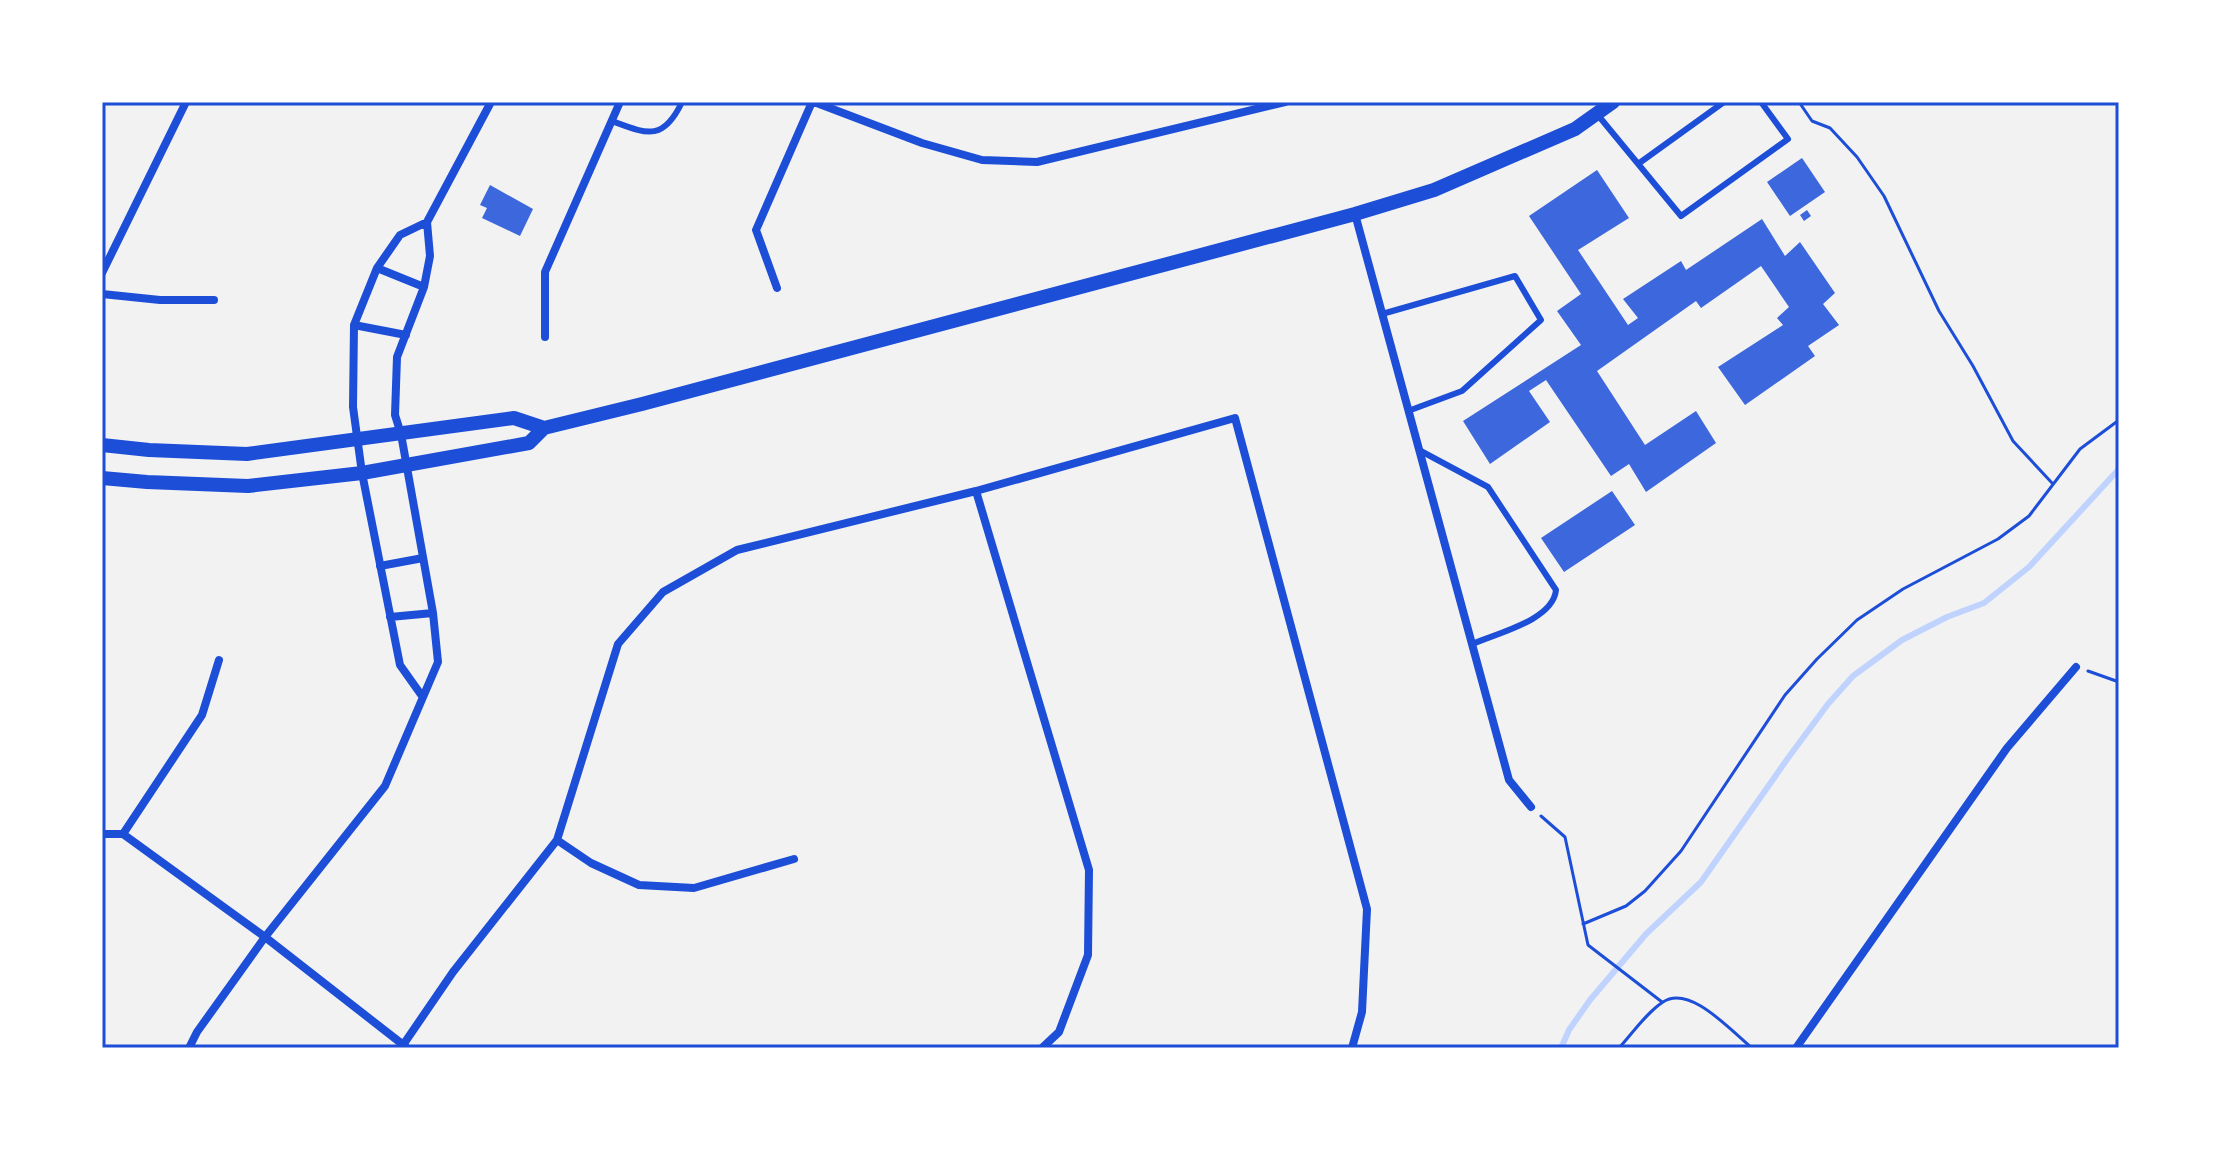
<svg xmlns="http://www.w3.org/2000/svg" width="2221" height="1150" font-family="'Roboto Condensed',sans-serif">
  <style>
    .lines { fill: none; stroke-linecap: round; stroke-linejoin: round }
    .stream { stroke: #bfd3fe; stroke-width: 6 }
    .building { fill: #3d67dc }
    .path { stroke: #1d4ed8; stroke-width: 3 }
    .service { stroke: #1d4ed8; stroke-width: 6 }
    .minor { stroke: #1d4ed8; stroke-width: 8 }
    .tertiary { stroke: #1d4ed8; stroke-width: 14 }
    .neatline { fill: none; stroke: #1d4ed8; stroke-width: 3 }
  </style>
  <rect width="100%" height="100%" fill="#f2f2f2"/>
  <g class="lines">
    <path class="stream" d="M1561 1048 1569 1030 1590 1000 1646 934 1701 882 1788 758 1828 704 1853 676 1902 640 1947 617 1984 603 2029 567 2119 469"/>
  </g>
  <path class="building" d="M1802 158 1825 192 1790 216 1767 182Z
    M1597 170 1629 218 1578 250 1628 325 1638 318 1623 299 1681 261 1686 270 1762 219 1785 256 1800 242 1835 293 1823 304 1839 325 1808 346 1815 356 1745 405 1718 367 1783 325 1777 318 1789 307 1761 266 1701 308 1696 301 1597 371 1645 445 1696 411 1716 443 1646 492 1629 464 1611 476 1546 380 1529 391 1550 422 1490 464 1463 421 1581 345 1557 311 1581 294 1529 216Z
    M490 185 533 209 520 236 482 218 487 208 480 205Z
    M1807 210 1811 216 1804 221 1800 215Z
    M1612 491 1635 525 1564 572 1541 538Z"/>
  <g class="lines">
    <path class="path" d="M1799 102 1812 121 1830 128 1857 157 1884 196 1939 311 1973 366 2013 441 2053 484
      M2088 671 2119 682
      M1541 816 1565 837 1588 945 1662 1002
      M1583 924 1626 906 1645 891 1681 851 1785 695 1817 659 1857 620 1903 589 1998 539 2029 516 2080 449 2119 420
      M1619 1048C1632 1034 1646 1013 1663 1002 1690 984 1731 1031 1752 1048"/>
    <path class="service" d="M1597 114 1681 216 1788 139 1761 102
      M612 121C647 134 663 142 682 102
      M1638 164 1724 102
      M1382 314 1515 276 1541 320 1462 391 1408 411
      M1419 450 1488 487 1556 590C1553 620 1498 633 1472 644"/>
    <path class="minor" d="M814 102 922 143 982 160 1037 162 1285 102
      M1355 214 1509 780 1531 807
      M377 268 424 287
      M102 273 186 102
      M777 288 756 230 812 102
      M102 294 160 300H214
      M354 325 406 335
      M545 337V272L620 102
      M976 491 1089 870 1088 955 1059 1032 1042 1048
      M380 566 423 558
      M390 617 433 613
      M422 696 400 665 362 473 353 407 354 325 377 268 400 235 427 222
      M102 834H123L265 937 406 1047
      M123 834 202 715 219 660
      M557 840 591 863 639 885 694 888 794 859
      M189 1048 197 1032 265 937 385 786 438 662 433 613 401 434 395 415 397 357 424 287 430 256 427 222 491 102
      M401 1048 453 972 557 840 618 644 663 592 737 550 976 491 1235 418 1367 909 1362 1012 1352 1048
      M1796 1048 2007 748 2076 667"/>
    <path class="tertiary" d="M102 445 149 450 247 454 514 418 544 428
      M102 478 147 482 248 486 362 473 529 443 544 428 642 404 1355 214 1434 190 1575 129 1613 102"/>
  </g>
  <rect width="2221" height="1150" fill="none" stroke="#ffffff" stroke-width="208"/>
  <rect x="104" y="104" width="2013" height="942" class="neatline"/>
</svg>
